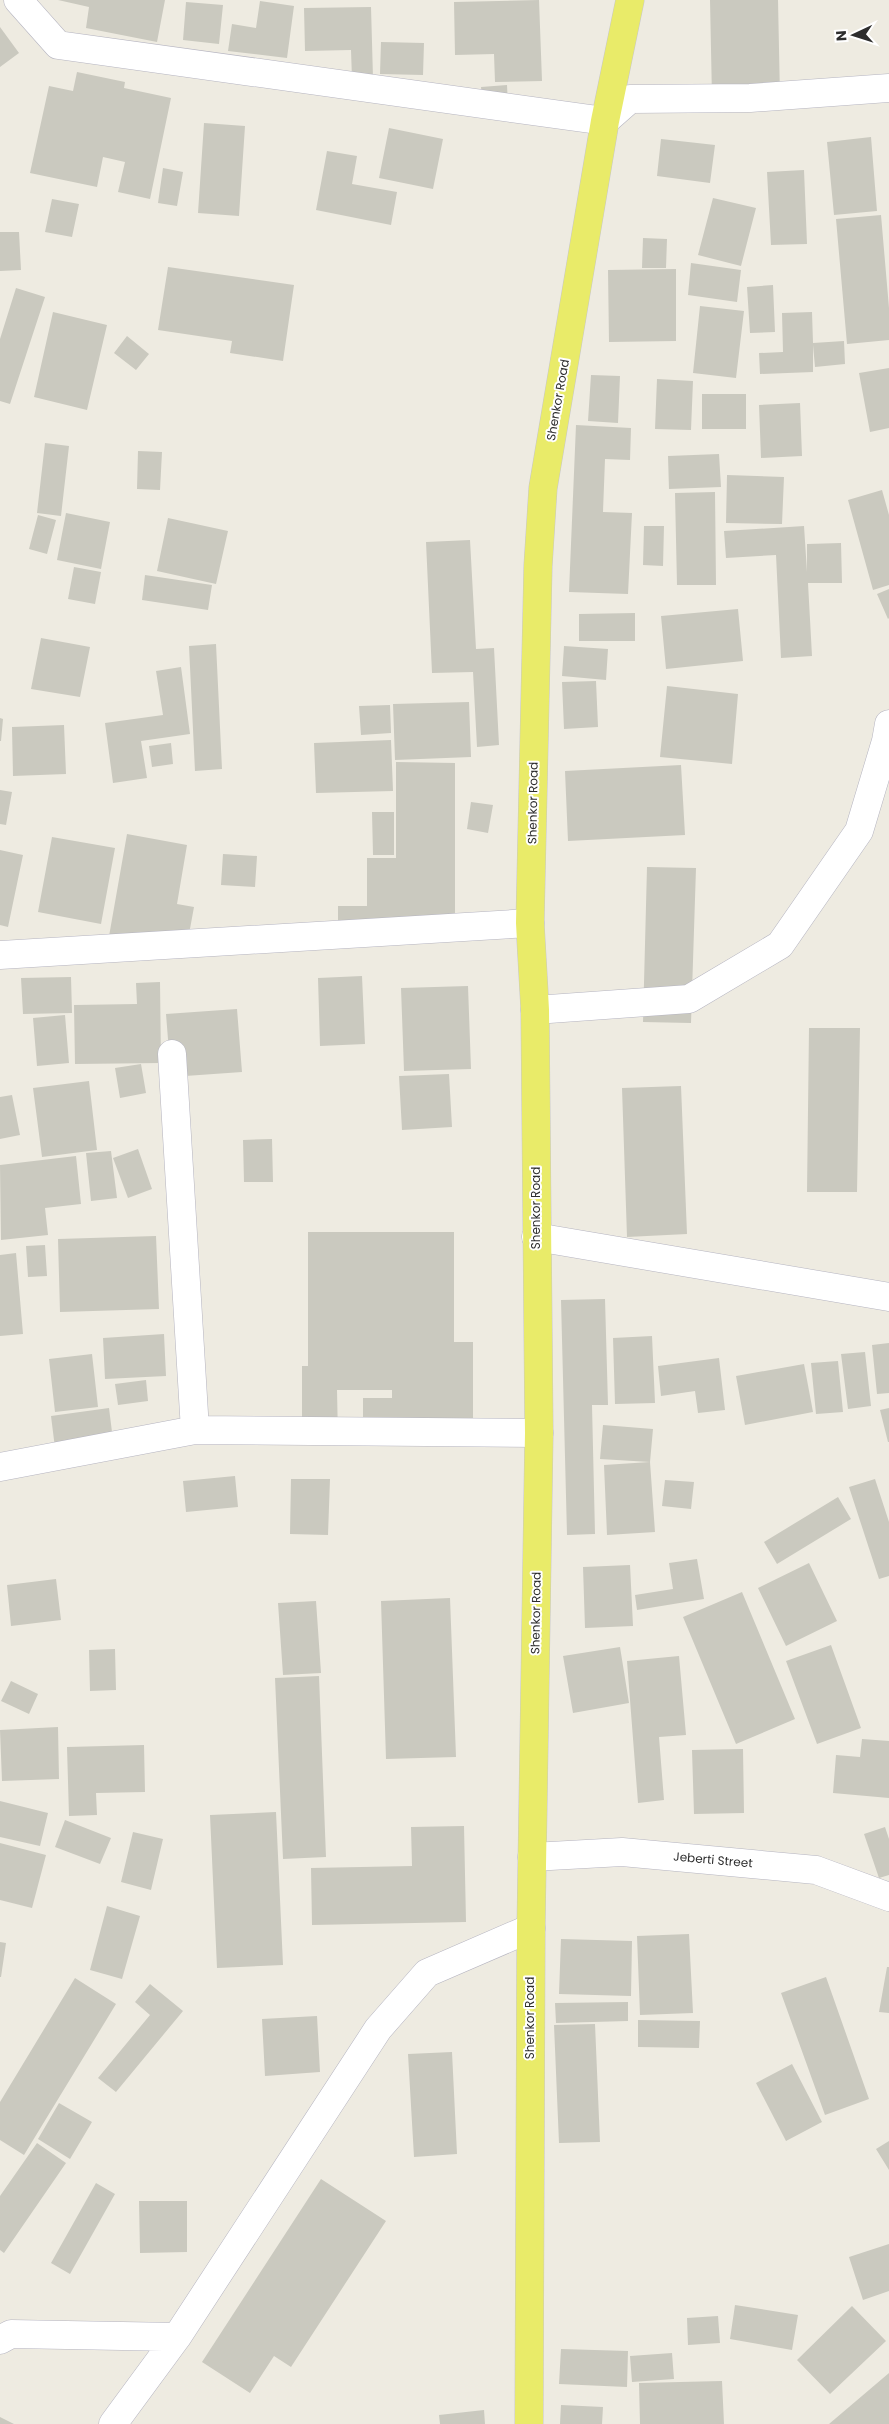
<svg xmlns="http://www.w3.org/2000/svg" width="889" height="2424" font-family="Poppins,sans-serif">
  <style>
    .building { fill: #cac9bf }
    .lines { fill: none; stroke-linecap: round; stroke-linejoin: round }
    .minor-casing { stroke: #b5b4c0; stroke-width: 29 }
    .major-casing { stroke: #c8c8c8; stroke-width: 29 }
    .minor { stroke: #fff; stroke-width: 28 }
    .major { stroke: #e9eb69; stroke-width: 28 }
    .labels { text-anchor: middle; stroke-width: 4; stroke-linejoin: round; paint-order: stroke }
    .street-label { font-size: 12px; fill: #2d2d2d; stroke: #fff }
  </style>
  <rect width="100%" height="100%" fill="#eeebe1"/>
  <path class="building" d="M58 0H165L157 42 86 28 89 7Z
    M539 0 542 81 495 82 494 54 455 55 454 2Z
    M710 0H778L780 97 712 98Z
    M260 1 294 6 287 58 228 51 232 24 256 28Z
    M186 2 223 5 219 44 183 40Z
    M371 7 373 78 352 79 351 50 305 51 304 8Z
    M0 27 19 53 0 67Z
    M381 42 424 43 423 75 380 74Z
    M77 72 125 82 124 88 171 98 150 199 118 192 125 162 103 157 97 187 30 173 49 86 73 91Z
    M507 85 508 106 483 108 481 87Z
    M204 123 245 126 239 216 198 213Z
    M389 128 443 139 433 189 379 178Z
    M871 137 877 211 834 215 827 142Z
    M661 139 715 145 710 183 657 176Z
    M327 151 357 156 352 184 397 192 391 225 316 210Z
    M163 168 183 172 177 206 158 203Z
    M804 170 807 244 771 245 767 172Z
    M713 198 756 208 741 266 698 255Z
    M52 199 79 204 72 237 45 232Z
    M881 215 889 308V340L847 344 836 219Z
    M0 232H19L21 270 0 271Z
    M643 238 667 239 666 268H642Z
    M691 263 741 270 737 302 688 295Z
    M168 267 294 285 283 361 230 353 232 341 158 330Z
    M676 269V341L609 342 608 270Z
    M773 285 775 332 750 333 747 287Z
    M16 288 45 297 10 404 0 401V339Z
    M700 306 744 311 736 378 693 373Z
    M53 312 107 325 87 410 34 397Z
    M812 312 813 343 844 341 845 364 815 367 813 345V372L760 374 759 353 783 352 782 313Z
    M127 336 149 354 136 370 114 353Z
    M889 368V428L870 432 859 373Z
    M591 375 620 376 618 423 588 421Z
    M657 379 693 381 691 430 655 429Z
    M702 394H746V429H702Z
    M800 403 802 456 761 458 759 405Z
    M576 425 631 428 630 460 605 459 603 512 632 513 628 594 569 592Z
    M45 443 69 446 61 516 37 513Z
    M138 451 162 452 160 490 137 489Z
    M719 454 721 487 669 489 668 456Z
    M727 475 784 477 782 524 726 523Z
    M882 490 889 515V585L873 590 848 500Z
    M715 492 716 585H677L675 493Z
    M66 513 110 522 101 569 57 560Z
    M38 515 56 520 47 554 29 549Z
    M168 518 228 531 216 584 157 571Z
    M644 526H664L663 566 643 565Z
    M804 526 807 572V544L841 543 842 583H808L812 656 781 658 776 555 726 558 724 531Z
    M470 540 476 649 494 648 499 745 477 747 473 672 432 673 426 542Z
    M74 567 101 572 95 604 68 599Z
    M145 575 212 585 208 610 142 600Z
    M889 589V618L888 619 877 594Z
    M738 609 743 661 666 669 661 616Z
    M635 613V641H579V614Z
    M41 638 90 647 80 697 31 689Z
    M216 644 222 769 195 771 189 646Z
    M564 646 608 649 606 680 562 676Z
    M181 667 190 734 141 741 147 778 113 783 105 723 163 715 156 671Z
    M596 681 598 727 564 729 562 682Z
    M667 686 738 694 732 764 660 757Z
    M469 702 471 757 395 760 393 704Z
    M390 705 391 733 361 735 359 706Z
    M0 718 3 719 1 741H0Z
    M64 725 66 774 13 776 12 727Z
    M391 740 393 791 316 793 314 743Z
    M171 743 173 764 152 767 149 746Z
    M396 762 455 763V942H338V906H367V858H396Z
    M681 765 685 835 568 841 565 771Z
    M0 790 12 792 6 825 0 824Z
    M471 802 493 805 488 833 467 829Z
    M372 812H394V855H373Z
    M127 834 187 845 177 904 194 907 185 956 108 942Z
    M52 837 115 848 101 924 38 912Z
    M0 850 23 855 8 927 0 925Z
    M223 854 257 856 255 887 221 885Z
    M647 867 696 868 691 1023 643 1022Z
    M362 976 365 1044 320 1046 318 978Z
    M71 977 72 1013 23 1014 21 978Z
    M160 982 161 1063 75 1064 74 1005 137 1004 136 983Z
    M468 986 471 1069 404 1071 401 988Z
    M237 1009 242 1072 171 1077 166 1014Z
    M65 1015 69 1063 37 1066 33 1018Z
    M809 1028H860L857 1192H807Z
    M141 1064 146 1093 120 1098 115 1068Z
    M449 1074 452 1127 402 1130 399 1076Z
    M89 1081 97 1150 42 1157 33 1088Z
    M681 1086 687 1234 627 1237 622 1088Z
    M12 1095 20 1135 0 1139V1097Z
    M272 1139 273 1182H244L243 1140Z
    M138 1149 152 1189 128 1198 113 1158Z
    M111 1151 117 1198 91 1201 86 1153Z
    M76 1156 81 1204 45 1208 48 1235 1 1240 0 1165Z
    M308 1232H454V1342H473V1436H363V1398H392V1390H337L338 1438H302V1366H308Z
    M156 1236 159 1309 60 1312 58 1239Z
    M45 1245 47 1276 28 1277 26 1246Z
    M16 1253 23 1334 0 1336V1255Z
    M605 1299 608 1405H592L595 1534 567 1535 561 1300Z
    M164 1334 166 1376 105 1379 103 1338Z
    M652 1336 655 1403 615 1404 613 1338Z
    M889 1343V1393L877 1394 872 1345Z
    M865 1352 871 1406 848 1409 841 1354Z
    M92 1354 98 1407 55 1412 49 1359Z
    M719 1358 725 1410 698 1413 695 1391 661 1396 658 1366Z
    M838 1361 843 1412 816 1414 811 1363Z
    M804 1364 813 1412 745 1425 736 1376Z
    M146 1380 148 1401 118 1405 115 1384Z
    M109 1408 114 1448 56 1456 51 1416Z
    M889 1408V1442H888L880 1410Z
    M603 1425 653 1429 650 1462 655 1532 607 1535 604 1465 650 1462 600 1459Z
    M235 1476 238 1507 186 1512 183 1481Z
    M291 1479H330L328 1535 290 1534Z
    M875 1479 889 1522V1576L879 1579 849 1487Z
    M665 1480 694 1482 691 1509 662 1506Z
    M838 1497 851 1519 777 1564 764 1542Z
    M697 1559 704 1599 637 1610 635 1595 673 1589 669 1563Z
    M809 1563 837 1621 786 1646 758 1588Z
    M630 1565 633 1626 585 1628 583 1567Z
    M56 1579 61 1620 11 1626 7 1585Z
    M742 1592 795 1719 736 1744 683 1617Z
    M450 1598 456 1757 386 1759 381 1601Z
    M316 1601 321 1673 283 1675 278 1603Z
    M831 1645 861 1728 817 1744 786 1661Z
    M620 1647 629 1703 573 1713 563 1656Z
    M115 1649 116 1690 90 1691 89 1650Z
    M679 1656 686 1735 659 1737 664 1800 638 1803 627 1661Z
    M319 1676 326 1857 283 1859 275 1678Z
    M11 1681 38 1694 29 1714 1 1701Z
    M58 1727 59 1779 2 1781 0 1730Z
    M862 1739 889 1741V1798L833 1793 836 1755 860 1757Z
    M144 1745 145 1792 96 1793 97 1815 69 1816 67 1747Z
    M743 1749 744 1813 694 1814 692 1750Z
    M0 1801 48 1813 40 1846 0 1837Z
    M276 1812 283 1965 217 1968 210 1815Z
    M65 1820 111 1838 100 1864 55 1847Z
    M464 1826 466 1922 312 1925 311 1868 412 1866 411 1827Z
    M885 1827 889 1839V1875L879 1878 864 1834Z
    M133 1832 163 1839 151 1890 121 1882Z
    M0 1843 46 1855 32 1908 0 1900Z
    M107 1906 140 1916 122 1979 90 1970Z
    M689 1934 693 2013 640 2015 637 1936Z
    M561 1939 632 1941 631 1996 559 1994Z
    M0 1942 6 1943 1 1977H0Z
    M887 1967H889V2013L879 2012Z
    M826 1977 869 2099 825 2115 781 1993Z
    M75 1978 116 2004 24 2155 0 2140V2102Z
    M150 1984 183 2011 116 2092 98 2078 150 2015 135 2002Z
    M628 2002V2021L556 2023 555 2003Z
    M317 2016 320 2072 265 2076 262 2019Z
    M638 2020 700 2021 699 2048 638 2047Z
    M595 2024 600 2142 559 2143 554 2025Z
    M452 2052 457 2154 414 2157 408 2054Z
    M792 2064 822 2122 786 2141 756 2083Z
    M59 2103 92 2122 70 2159 38 2139Z
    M889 2141V2170L876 2149Z
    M37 2143 66 2163 4 2253 0 2250V2196Z
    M321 2179 386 2221 291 2367 274 2356 250 2393 202 2362Z
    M96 2183 115 2194 70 2274 51 2263Z
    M139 2201H187V2252L140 2253Z
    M889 2244V2291L863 2300 849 2257Z
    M735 2305 798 2315 792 2350 730 2339Z
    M852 2306 886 2341 830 2394 797 2360Z
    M718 2316 720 2343 688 2345 687 2318Z
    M561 2349 628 2351 627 2387 559 2384Z
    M672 2353 674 2379 632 2382 630 2356Z
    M889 2373V2424H829Z
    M722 2381 724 2424H640L639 2383Z
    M561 2405 603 2407 602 2424H560Z
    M484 2410 485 2424H440L439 2415Z
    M0 2417 14 2424H0Z"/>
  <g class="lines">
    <defs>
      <path id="minor" d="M18 0 58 45 605 121 630 99 750 98 889 88
        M0 955 530 923
        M535 1010 689 999 780 945 859 831 886 741 889 724
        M172 1054 195 1430
        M536 1237 889 1297
        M0 1467 195 1430 539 1433
        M532 1857 622 1852 816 1870 889 1897
        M0 2340 11 2334 177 2337
        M113 2424 177 2337 378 2029 427 1973 531 1928"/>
      <path id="major" d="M529 2424 531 1928 539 1433 535 1010 530 923 538 566 543 488 605 121 630 0"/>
    </defs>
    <use href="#minor" class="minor-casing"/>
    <use href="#major" class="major-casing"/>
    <use href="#minor" class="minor"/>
    <use href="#major" class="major"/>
  </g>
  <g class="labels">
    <g class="street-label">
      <text transform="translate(558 400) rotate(-80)" y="4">Shenkor Road</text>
      <text transform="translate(533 803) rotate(-89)" y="4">Shenkor Road</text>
      <text transform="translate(536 1208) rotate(-90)" y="4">Shenkor Road</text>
      <text transform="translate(536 1613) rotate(-89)" y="4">Shenkor Road</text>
      <text transform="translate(713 1860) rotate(5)" y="4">Jeberti Street</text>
      <text transform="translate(530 2018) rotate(-90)" y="4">Shenkor Road</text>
    </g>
  </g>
  <g transform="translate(854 35) rotate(266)" stroke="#ffffff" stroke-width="4" paint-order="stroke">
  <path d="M0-4L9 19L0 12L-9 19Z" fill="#2d2d2d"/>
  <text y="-8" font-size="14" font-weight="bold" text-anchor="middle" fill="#2d2d2d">N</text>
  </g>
</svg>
